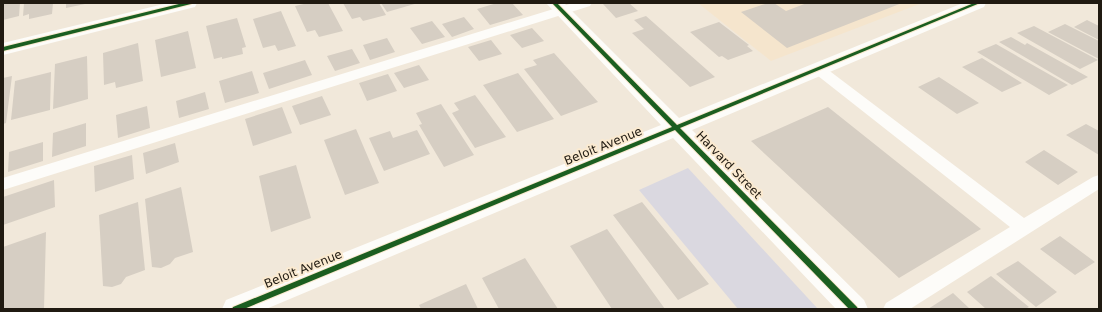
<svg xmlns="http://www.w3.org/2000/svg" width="1102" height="312" font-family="'DejaVu Sans',sans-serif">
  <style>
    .built { fill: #f5e5cd }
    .green { fill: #dad8e0 }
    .building { fill: #d6cec3 }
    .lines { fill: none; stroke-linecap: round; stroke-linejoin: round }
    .lane { fill: #fdfcf9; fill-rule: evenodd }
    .street { fill: #fdfcf9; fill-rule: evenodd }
    .cycleway-casing { stroke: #fbead0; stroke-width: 2 }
    .cycleway { fill: #1b5e20; fill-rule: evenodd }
    .labels { text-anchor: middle; stroke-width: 4; stroke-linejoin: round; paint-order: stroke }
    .street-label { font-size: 12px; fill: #201a11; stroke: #fbead0 }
  </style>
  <rect width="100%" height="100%" fill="#f1e8da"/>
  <path class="built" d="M698 3H922L771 61Z"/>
  <path class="green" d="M688 168 818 309H738L639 190Z"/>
  <path class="building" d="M3 3H20L19 16 3 20Z
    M24 3H53L52 14 29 19V14L23 16Z
    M66 3H85V4L66 8Z
    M308 3H328L343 31 319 37 315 30 307 32 295 6Z
    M343 3H379L386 15 363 21 360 17 352 19Z
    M381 3H418L387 12Z
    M497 3H512L523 15 490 25 477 9Z
    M607 3H629L638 11 616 18 603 4Z
    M768 3H774L786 11 807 3H902L787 48 741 12Z
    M281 11 296 46 278 51 275 45 263 48 253 19Z
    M646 16 715 77 690 87 632 33 644 29 634 20Z
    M464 17 474 29 452 37 442 24Z
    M237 18 246 47 242 48 243 54 222 59V57L214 59 206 26Z
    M1087 20 1099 26V40L1074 27Z
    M432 21 445 37 422 44 410 28Z
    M719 22 749 45 747 46 753 51 728 60 722 56 719 57 690 32Z
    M1065 24 1099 41V59L1048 32Z
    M1034 26 1098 60 1080 69 1017 33Z
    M532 28 544 41 522 48 510 35Z
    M188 31 196 68 161 77 155 40Z
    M1011 37 1025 45 1027 43 1088 77 1072 85 999 42Z
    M387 38 395 52 370 60 363 45Z
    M491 40 502 54 479 61 468 47Z
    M138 43 143 81 116 88 115 82 104 85 103 53Z
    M996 44 1068 85 1049 95 977 52Z
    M352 49 360 63 335 71 327 56Z
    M554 53 598 102 561 116 524 69 537 65 533 60Z
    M87 56 88 99 53 109 55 64Z
    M982 58 1022 83 1002 92 962 67Z
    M305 60 312 75 269 89 263 73Z
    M419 65 429 80 404 88 394 73Z
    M252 71 259 93 225 103 219 81Z
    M51 72 50 110 11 120 15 81Z
    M518 73 554 119 517 132 483 85Z
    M388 74 397 91 367 101 359 83Z
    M12 76 6 123 3 124V78Z
    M939 77 979 103 957 114 918 87Z
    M205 92 209 109 179 118 176 101Z
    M475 95 506 137 475 148 452 113 459 110 454 103Z
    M322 96 331 115 300 125 292 106Z
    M441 104 474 155 444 167 419 125 422 124 416 113Z
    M147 106 150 128 118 138 116 115Z
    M282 107 292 133 253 146 245 119Z
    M828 107 981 229 899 278 751 141Z
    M86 123V146L52 157 53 133Z
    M1086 124 1099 131V155L1066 135Z
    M356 129 379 183 345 195 324 140Z
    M417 130 430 154 384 171 369 138 390 131 393 138Z
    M43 142V161L8 172 9 152Z
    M175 143 179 162 146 174 143 153Z
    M1044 150 1078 172 1058 185 1025 162Z
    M132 155 134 179 95 192 94 166Z
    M296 165 311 218 271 232 259 176Z
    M54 180 55 207 3 225V197Z
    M181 187 193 252 175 258 170 264 161 268 152 267 145 199Z
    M138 202 145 270 126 277 121 284 112 287 103 286 99 215Z
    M642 202 709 284 678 300 613 215Z
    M607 229 665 309H612L570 246Z
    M46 232 44 309H3V247Z
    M1060 236 1095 262 1075 275 1040 249Z
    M525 258 558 309H499L482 278Z
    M1018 261 1057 292 1036 307 996 274Z
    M991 276 1029 307 1025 309H986L967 292Z
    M466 284 478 309H421L419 305Z
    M953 293 970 309H928Z"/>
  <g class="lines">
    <path class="lane" d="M573 3H592L590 6 3 190V178Z
      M818 65 823 66 1024 218 1093 177 1099 175V189L910 309H883L886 303 1010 227 813 72 811 69 813 66Z"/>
    <path class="street" d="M168 3H197L195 7 3 55V43Z
      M546 3H564L679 118 963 3H986L984 7 692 130 864 300 868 309H836L673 138 266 309H222L226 300 661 125Z"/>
    <defs>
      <path id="cycleway" d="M183 3H191V4L3 51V47Z
        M552 3H557L677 125 974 3H980L680 128 857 307 858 309H849L675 130 244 309H232L233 307 672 127Z"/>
    </defs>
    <use href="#cycleway" class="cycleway-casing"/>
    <use href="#cycleway" class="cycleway"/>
  </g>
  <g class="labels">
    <g class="street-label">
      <text transform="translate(603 146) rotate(-22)" y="4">Beloit Avenue</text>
      <text transform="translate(729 165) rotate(46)" y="4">Harvard Street</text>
      <text transform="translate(303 269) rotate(-22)" y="4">Beloit Avenue</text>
    </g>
  </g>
  <rect width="1102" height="312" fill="none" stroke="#201a11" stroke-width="8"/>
</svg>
